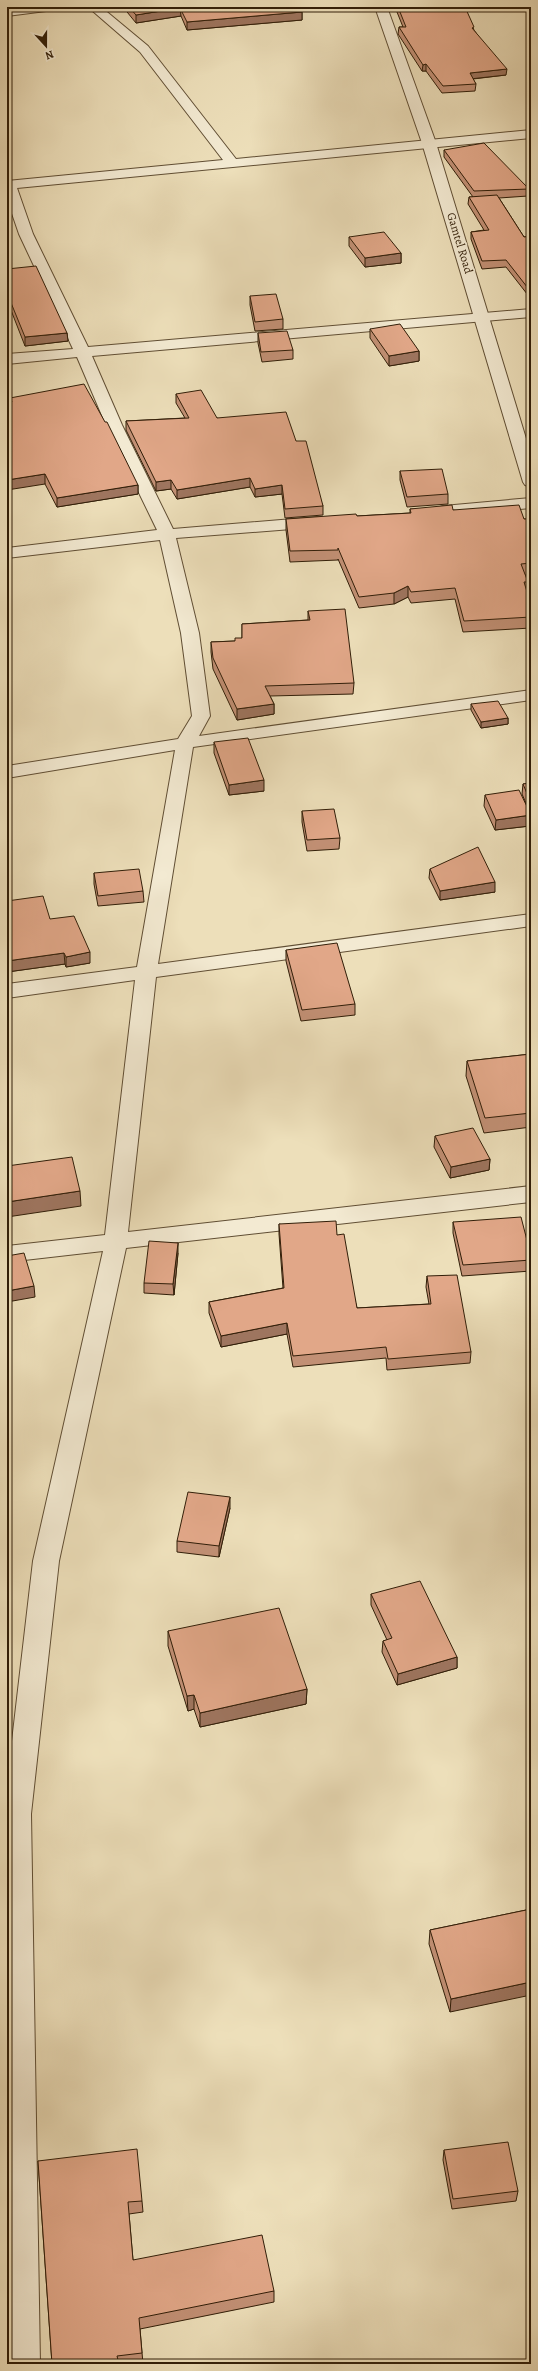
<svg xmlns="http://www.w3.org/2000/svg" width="538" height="2371" font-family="Alegreya,serif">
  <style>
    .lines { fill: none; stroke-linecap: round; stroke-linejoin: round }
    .minor-casing { stroke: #604e34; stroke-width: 2 }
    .tertiary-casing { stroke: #604e34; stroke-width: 2 }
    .minor { fill: #f3ead2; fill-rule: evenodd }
    .tertiary { fill: #f3ead2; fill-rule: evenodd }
    .wall { fill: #c29075; stroke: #311e08 }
    .shaded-wall { fill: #9e755f; stroke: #311e08 }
    .building { fill: #e1a788; stroke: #311e08 }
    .labels { text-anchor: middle; stroke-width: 3.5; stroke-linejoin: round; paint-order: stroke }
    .far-street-label { font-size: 12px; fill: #311e08; stroke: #f3ead2 }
  </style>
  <rect width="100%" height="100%" fill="#eddfba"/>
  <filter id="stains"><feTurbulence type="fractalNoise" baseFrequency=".005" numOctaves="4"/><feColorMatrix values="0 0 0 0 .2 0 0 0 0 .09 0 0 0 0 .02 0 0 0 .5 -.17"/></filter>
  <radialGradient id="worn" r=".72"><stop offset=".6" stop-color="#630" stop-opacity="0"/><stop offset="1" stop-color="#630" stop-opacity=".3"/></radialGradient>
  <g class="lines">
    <defs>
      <path id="minor" d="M17 7H52L46 11 7 16V8Z
        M88 7H101L148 46 236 159 531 130V138L17 188 33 234 88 347 531 309V317L92 356 122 425 173 529 317 517 323 518 325 522 323 526 317 527 176 538 199 633 210 716 199 736 531 690V700L193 747 158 964 531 914V926L156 977 128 1232 531 1186V1202L126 1248 59 1561 31 1814 40 2364H8L7 1784 33 1561 103 1251 7 1262V1246L105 1235 135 980 7 998V984L137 967 175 750 7 778V766L178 739 192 716 181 633 160 540 7 558V548L157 530 106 425 77 357 7 364V354L73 349 19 234 7 199V181L223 160 140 52Z
        M531 498V508L443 516 437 514 435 511 437 508 443 506Z"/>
      <path id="tertiary" d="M375 7H387L436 143 531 455V487L525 485 523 482 422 143Z"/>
    </defs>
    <use href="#minor" class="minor-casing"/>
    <use href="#tertiary" class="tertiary-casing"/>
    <use href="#minor" class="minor"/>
    <use href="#tertiary" class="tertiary"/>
  </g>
  <path class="wall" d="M123 7H299L302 12V20L187 30 181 16 136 23Z
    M395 7H465L474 30 506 75 473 79 476 84 475 91 442 93 426 71H422L398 34 399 27H403Z
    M444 150 529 189 528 196 499 198 524 237 531 236V299L506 267 482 269 471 239V232L484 230 468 204 469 197H473L444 157Z
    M349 237 401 253V263L365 267 349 246Z
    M7 269 67 333 68 341 25 346 7 300Z
    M250 296 283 319V329L255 331 250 305Z
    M370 329 419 351V361L389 366 370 338Z
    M258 333 293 350V359L262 362 258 343Z
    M176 394 217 418 296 441 323 506V515L285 518 282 494 255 497 250 487 177 499 171 489 156 491 126 430V421L185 418 176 403Z
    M10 398 138 485V494L57 507 45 484 10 402Z
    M400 471 448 494V504L407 507 400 480Z
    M410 509 453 510 524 519H531V574L525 575 528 582 527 592 531 605V628L463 632 455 599 411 603 408 597 394 604 359 608 338 559V560L290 562 286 530V519L357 516 410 513Z
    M308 611 354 683 353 694 270 696 274 704V714L237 720 213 669 211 652V642L235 641 242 638V624L308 620Z
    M471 704 508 718V724L481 728 471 710Z
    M214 742 264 791 229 795 214 753Z
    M531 783V815L522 794 523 784Z
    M485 795 531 815 530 826 495 830 484 806Z
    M302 811 340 838 339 849 307 851 302 822Z
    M430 869 495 892 440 900 429 878Z
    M94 873 143 891 144 902 98 906 94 884Z
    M7 901 50 919 90 963 66 967 65 964 7 972Z
    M286 950 355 1004V1015L301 1021 286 961Z
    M531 1054V1127L484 1133 466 1076 467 1061Z
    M435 1136 490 1159 489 1170 450 1178 434 1147Z
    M453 1222 531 1256V1271L462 1276 453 1233Z
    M279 1224 337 1235 357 1308 429 1304 426 1287 427 1276 471 1352 470 1363 387 1370 386 1358 293 1367 287 1334 221 1347 209 1313V1302L283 1288 279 1234Z
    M178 1253 174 1295 144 1293V1283Z
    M230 1508 219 1557 177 1552V1541Z
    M371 1594 457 1657V1668L397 1685 382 1652 383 1641 387 1640 371 1605Z
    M168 1631 307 1689 306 1704 200 1727 194 1709 188 1711 168 1646Z
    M531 1909 450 2012 429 1944 430 1930Z
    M444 2150 518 2191 516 2201 452 2209 443 2160Z
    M38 2161 142 2201 143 2212 129 2214 133 2260 274 2291V2302L140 2329 143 2364H52Z"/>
  <path class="shaded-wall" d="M180 8 181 16 136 23V15Z
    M302 12V20L187 30V22Z
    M426 64V71H422L423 65Z
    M507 69 506 75 470 79V73Z
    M401 253V263L365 267V258Z
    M67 333 68 341 25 346V337Z
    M419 351V361L389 366V356Z
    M45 474V484L7 490V480Z
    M250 478V487L177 499V490Z
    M171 480V489L156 491V482Z
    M138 485V494L57 507V498Z
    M282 485V494L255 497V489Z
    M408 586V597L394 604V593Z
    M274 704V714L237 720V709Z
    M508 718V724L481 728V722Z
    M264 780V791L229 795V785Z
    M531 815 530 826 495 830 496 820Z
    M495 882V892L440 900V891Z
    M90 952V963L66 967V957Z
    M64 953 65 964 7 972V961Z
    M490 1159 489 1170 450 1178 451 1167Z
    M80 1191 81 1206 7 1217V1202Z
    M178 1243V1253L174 1295 173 1284Z
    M34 1286 35 1297 7 1302V1291Z
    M287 1323V1334L221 1347V1336Z
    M230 1497V1508L219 1557V1546Z
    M457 1657V1668L397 1685 398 1674Z
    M307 1689 306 1704 200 1727V1713Z
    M194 1695V1709L188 1711 187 1696Z
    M531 1982V1995L450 2012 451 1999Z"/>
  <path class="building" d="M129 7H299L302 12 187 22 180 8 136 15Z
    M398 7H465L474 27 472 28 507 69 470 73 476 84 443 86 426 64 423 65 399 27H406Z
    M484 143 529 189 474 191 444 150Z
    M497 195 524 237 531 236V292L506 260 482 261 471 232 489 230 469 197Z
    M384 232 401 253 365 258 349 237Z
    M36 266 67 333 25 337 7 293V269Z
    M276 294 283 319 255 322 250 296Z
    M400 324 419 351 389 356 370 329Z
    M287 331 293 350 261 352 258 333Z
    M84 384 105 422H107L138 485 57 498 45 474 7 480V403L12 402 10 398Z
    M201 390 217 418 286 412 296 441H306L323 506 285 509 282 485 255 489 250 478 177 490 171 480 156 482 126 421 189 418 176 394Z
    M442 469 448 494 407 497 400 471Z
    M452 505 453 510 519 505 524 519H531V563L521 564 528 582H524L531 605V617L464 621 455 588 411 592 408 586 394 593 359 597 338 548V550L290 551 286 519 356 514 357 516 411 513 410 509Z
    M345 609 354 683 265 686 274 704 237 709 213 658 211 642 235 641V638H242V624L310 620 308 611Z
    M498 701 508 718 481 722 471 704Z
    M248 738 264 780 229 785 214 742Z
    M531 783V803L523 784Z
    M519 790 531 815 496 820 485 795Z
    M334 809 340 838 307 840 302 811Z
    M478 847 495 882 440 891 430 869Z
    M139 869 143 891 98 896 94 873Z
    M43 896 50 919 74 916 90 952 66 957 64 953 7 961V901Z
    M337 943 355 1004 302 1010 286 950Z
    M531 1054V1113L485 1118 467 1061Z
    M473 1128 490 1159 451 1167 435 1136Z
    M72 1157 80 1191 7 1202V1166Z
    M521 1217 531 1256V1260L463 1265 453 1222Z
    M336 1221 337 1235 344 1234 357 1308 431 1304 427 1276 457 1275 471 1352 388 1359 386 1347 293 1356 287 1323 221 1336 209 1302 284 1288 279 1224Z
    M149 1241 178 1243 173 1284 144 1283Z
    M24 1253 34 1286 7 1291V1256Z
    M188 1492 230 1497 219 1546 177 1541Z
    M420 1581 457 1657 398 1674 383 1641 392 1638 371 1594Z
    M279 1608 307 1689 200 1713 194 1695 187 1696 168 1631Z
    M531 1909V1982L451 1999 430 1930Z
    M508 2142 518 2191 453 2199 444 2150Z
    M137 2149 142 2201 128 2202 133 2260 262 2235 274 2291 139 2318 142 2353 117 2356 119 2364H52L38 2161Z"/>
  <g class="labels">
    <g class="far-street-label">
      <text transform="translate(460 243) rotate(73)" y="4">Gamtel Road</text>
    </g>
  </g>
  <rect width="538" height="2371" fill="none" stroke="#eddfba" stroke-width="24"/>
  <rect x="8" y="8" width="522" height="2355" fill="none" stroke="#311e08" stroke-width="2"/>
  <rect x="12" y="12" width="514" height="2347" fill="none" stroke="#311e08"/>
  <g transform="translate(46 46) rotate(159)" stroke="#f3ead2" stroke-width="3" paint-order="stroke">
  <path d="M0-3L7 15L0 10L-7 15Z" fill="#311e08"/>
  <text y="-6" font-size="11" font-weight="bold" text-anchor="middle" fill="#311e08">N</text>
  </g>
  <rect width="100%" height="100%" filter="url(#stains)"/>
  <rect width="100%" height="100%" fill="url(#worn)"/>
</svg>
